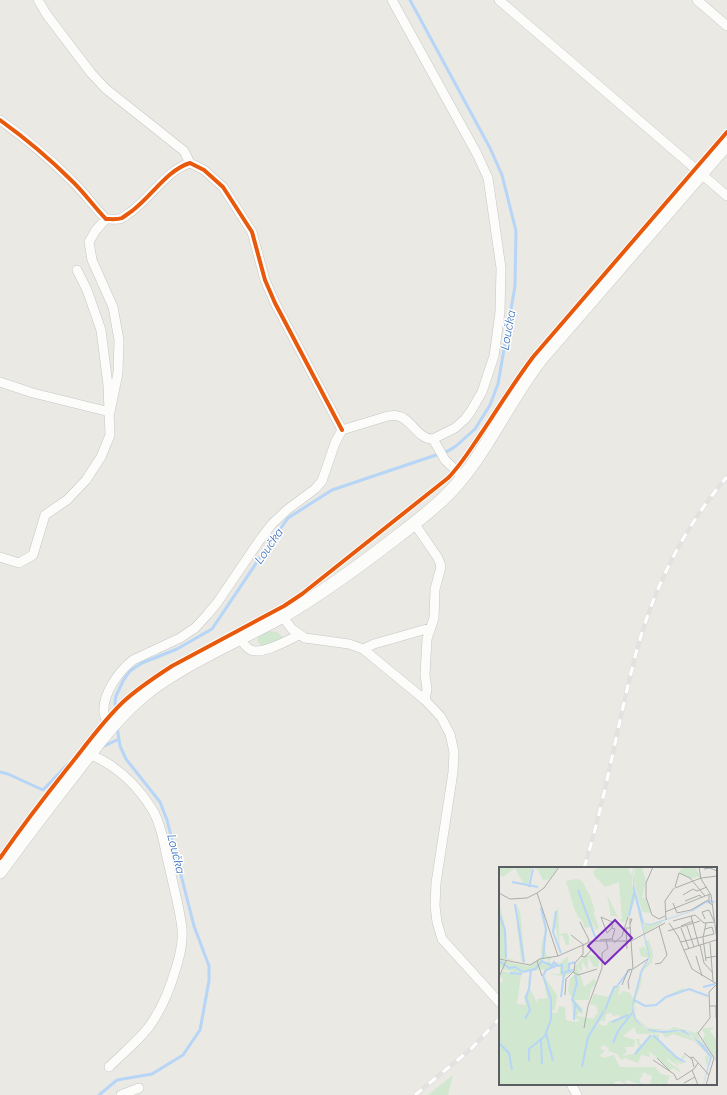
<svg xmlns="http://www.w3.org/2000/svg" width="727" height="1095" font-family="Raleway,sans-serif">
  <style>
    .green { fill: #d1e7d0 }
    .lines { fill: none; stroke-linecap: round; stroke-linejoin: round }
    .stream { stroke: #b6d5f7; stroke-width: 3 }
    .minor-casing { stroke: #c6c6c5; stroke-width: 10 }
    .secondary-casing { stroke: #c7c7c6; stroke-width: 14 }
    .minor { stroke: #fcfcfb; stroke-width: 9 }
    .secondary { stroke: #fcfcfb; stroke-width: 13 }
    .rail-casing { stroke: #e2e2e1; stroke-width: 4.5 }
    .rail { stroke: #fff; stroke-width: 3; stroke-dasharray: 9; stroke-linecap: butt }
    .cycleway-casing { stroke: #fff; stroke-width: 6 }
    .cycleway { stroke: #e8590c; stroke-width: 4 }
    .labels { text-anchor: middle; stroke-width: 3; stroke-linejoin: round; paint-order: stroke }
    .water-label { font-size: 12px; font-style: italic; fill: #4175c3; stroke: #fff }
    .inset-river { fill: none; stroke: #b6d5f7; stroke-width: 2 }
    .inset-road { fill: none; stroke: #acadac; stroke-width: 1 }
    .view { fill: #7b2cbf; fill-opacity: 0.15; stroke: #7b2cbf; stroke-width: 2 }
    .inset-edge { fill: none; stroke: #5a5d62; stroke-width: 2 }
  </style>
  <rect width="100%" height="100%" fill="#eae9e4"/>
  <path class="green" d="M268 631 277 632 284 638 268 645H261L258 642C257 635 263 634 268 631Z
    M453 1075 448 1095H428Z"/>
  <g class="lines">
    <path class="stream" d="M116 715 115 701 116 696 123 681 130 671 142 663 177 649 212 629 261 556 288 518 332 490 448 451 456 446 475 429 490 405 498 384 515 286 516 231 502 175 490 148 410 0
      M100 748 119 739
      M0 772 8 774 43 790 68 764 79 758
      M99 1095 117 1080 152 1074 183 1055 200 1030 209 981V966L194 926 167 820 160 802 126 759 120 746 117 727"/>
    <defs>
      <path id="minor" d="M38 0 47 15 91 73 106 89 184 151 190 163
        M392 0 477 154 488 178 501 268 500 312 494 356 482 392 471 411 465 419 455 428 433 439 445 460 463 477
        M499 0 727 196
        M697 0 727 26
        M0 120C25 138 49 158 71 180 84 192 94 207 106 219 110 219 117 220 122 218 125 216 129 213 132 211 152 196 167 170 190 163L204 170 223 187 252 232 265 280 275 303 342 430
        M0 382 33 393 110 412 118 373 119 340 113 307 92 260 89 242 96 230 106 219
        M414 523 438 558 441 566 440 571 435 589 434 618 427 639 425 675 427 689 425 700
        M0 557 19 563 33 555 45 515 67 500 86 480 101 457 110 435 108 385 101 330 87 290 77 270
        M282 616 292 629 305 638 349 644 363 649 425 700 441 717 450 734 454 752 453 772 436 883 435 906 437 922 442 939 500 1003
        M240 638C243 643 246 648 251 650 263 655 288 640 299 635
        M363 649 374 644 430 628
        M111 727C108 723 105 719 104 713 102 694 119 671 133 660L180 638 195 628 207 615 217 603 259 541 272 524 288 509 315 489 322 481 335 443 342 430 388 416C391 416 395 415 398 416 412 419 417 439 433 439
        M89 754C116 765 137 785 152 809 162 825 165 851 170 870 174 889 180 909 182 929 183 942 180 956 176 968 170 989 161 1011 148 1028 137 1042 122 1054 109 1067
        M571 1084 577 1095
        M121 1095 139 1088"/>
      <path id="secondary" d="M0 872C23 840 47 809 71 778 95 747 119 714 150 690 191 660 239 640 283 616 321 594 355 569 389 543 407 529 426 515 443 499 484 460 506 404 541 359L727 144"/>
    </defs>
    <use href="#minor" class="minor-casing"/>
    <use href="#secondary" class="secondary-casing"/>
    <use href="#minor" class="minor"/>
    <use href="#secondary" class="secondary"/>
    <defs>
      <path id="rail" d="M584 868C605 801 616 732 633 665 649 598 681 530 727 477
        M415 1095 471 1049 500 1018"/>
    </defs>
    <use href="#rail" class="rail-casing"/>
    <use href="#rail" class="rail"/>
    <defs>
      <path id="cycleway" d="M0 120C25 138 49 158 71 180 84 192 94 207 106 219 110 219 117 220 122 218 125 216 129 213 132 211 152 196 167 170 190 163L204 170 223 187 252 232 265 280 275 303 342 430
        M0 858C21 828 43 799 66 770 84 748 102 722 123 702 138 688 155 677 172 666L284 606 302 594 448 478C458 468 466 456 474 444 494 415 512 385 533 357L727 132"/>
    </defs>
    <use href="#cycleway" class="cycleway-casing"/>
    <use href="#cycleway" class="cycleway"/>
  </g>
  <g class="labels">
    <g class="water-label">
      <text transform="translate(508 330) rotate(-80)" y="4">Loučka</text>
      <text transform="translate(269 546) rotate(-55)" y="4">Loučka</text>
      <text transform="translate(176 854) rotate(76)" y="4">Loučka</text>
    </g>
  </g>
  <g transform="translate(499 867)">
    <rect width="218" height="218" fill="#eae9e4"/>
    <path d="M0 0H59L51 12 44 13 39 3 33 0 29 17 24 16 16 1 4 10 0 8ZM94 0 95 3 102 0H129L132 9 134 0 133 17 137 30 130 50 124 56 117 49H112L108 28 120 52H123L120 15 106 20 95 8ZM136 0H143L147 14 143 31H147L152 46 143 45 135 14ZM183 0H196L204 13 199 9 193 12 180 6ZM78 12 83 14 91 29 96 44 95 46 90 33 100 61 97 63 92 52 95 63 93 66 92 60 86 61 83 53 79 50 80 52 75 41 67 14ZM40 32 48 61 45 80 48 89 52 90 36 94 43 89 42 80 46 63ZM0 35 7 64 8 91 17 93 0 92ZM16 36 21 45 26 96 23 95 22 92 18 57 19 45ZM59 38 60 67 68 66 74 78 70 70V78H67L64 69 60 68 61 83 57 60 56 62 54 64V63ZM163 53V56L145 66 143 56 152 58ZM144 68 150 87V91L142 89 140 82 145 79 148 84ZM150 73 154 87 153 95 143 105 142 117 136 133 145 138H158L166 130 184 121 185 123 166 131 157 139H145L136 134 137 151 149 161 169 163 175 160 197 166 198 163 200 171 202 174 210 184 188 164 150 163 137 153 135 134 143 103 151 93 147 74ZM87 87 101 91 99 100H95L89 90V103L83 94V106L78 98 85 120 95 112 97 116 92 122 90 133H76L84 143V148L80 145 78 149 95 152 96 148 99 147 97 139 91 137 95 127 109 130 115 120 121 119 119 129 124 124 131 126 134 132 140 113V107L142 103 140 116 134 133 136 154 150 164 187 165 210 187 208 200 206 190 209 187 195 174 174 167 167 171 163 166 138 167 135 160 124 169 136 173 135 180H126L128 185 123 189 137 186V182L140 180 137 172H141L140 176 143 178 151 169 160 167V174L172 187 182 192 184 188 187 189 182 193 184 198 176 194 181 200 169 192 168 194 180 202 182 206 174 201 171 203 150 184 151 190 142 188 139 196 126 191 122 193 118 187 109 184 110 181 105 178 101 181 106 184 101 188 104 191 115 188 121 200H156L162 207 171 209 167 218H162L161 215 160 218H151L153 209 147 207V205L141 208H144L140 213 143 218 128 213 126 214 129 218 120 214 115 215 116 218H0V116H3L4 111H1L2 104 22 108 18 137 27 138 25 130 30 121 29 108 31 122 38 135 39 132 48 131 44 109 45 103 52 101 20 106 3 102V100L0 101V93L29 99 42 92 46 96 49 95 48 91H53L50 94 54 98V95L60 96 59 98 69 89 70 103 72 104ZM59 99 61 100V107H50L65 109 75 105V109L71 111 69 124 71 129 73 128 74 150 81 153 77 155 67 153 66 140 60 139 58 146 51 145 56 143 58 128 45 109 47 103ZM112 146 114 149 120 148V152L110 154 107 159 101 158 100 154H106L107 147ZM215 160 211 164 218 174V196L204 172 206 167 202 162Z" fill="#d1e7d0" fill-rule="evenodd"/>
    <path d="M134 0 135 18 145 56 152 57 192 44 203 36 211 33 218 35 207 36 194 44 152 58 143 56 151 90 143 105 134 140 137 153 147 162 163 164 185 163 205 178 213 190 204 218 211 190 193 169 181 164 165 166 150 164 136 154 133 144 134 133 142 103 150 90 134 22Z" fill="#b6d5f7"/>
    <path class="inset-river" d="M13 15 39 20M30 20 34 2M79 23 97 72M16 37 25 95M42 41 47 62 44 91M57 44 54 65 62 86M0 47 6 63 7 91M130 49 135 26M0 94 10 101 16 100 24 105 36 102 43 94 53 99 55 95 59 99 63 98V106L74 103M11 106 23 107M66 106 70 103V97L76 95M76 108 78 116 73 133 82 144M119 118 131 102M204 120 216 117M62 130 65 107M135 133 146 139 157 138 167 130 190 122 209 129M106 143 115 120 119 119M26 152 31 143 27 130 30 122 32 102M75 153 76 138M113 155 129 148M119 164 133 146M47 166 54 194M154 168 177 190 186 195M42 173 43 197M0 176 10 186 13 203M114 176 119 164M136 187 152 168M30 194V182L46 169 52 152V132L44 109 47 103 59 98M83 200 89 170 105 144"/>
    <path class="inset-road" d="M154 0 147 16V30L153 48 160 52 166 49M200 0 202 12M205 2 211 1 218 4M202 11 218 9M202 12 212 28M176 20 180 6 191 11 206 29M176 21 202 11M0 26 11 32 28 31 38 26 59 89M38 26 45 21 60 0M184 28 194 22 198 24 208 20M210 28V36L214 38M212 28 218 73M186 34 201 28 202 30M174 36 178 46 192 43 209 33M166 45 211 27M192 49 200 79M206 52 203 45 210 43 215 54M167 53 166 34 175 21M174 54 196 48 205 56 216 55M81 55 90 73 89 75M113 55 102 50 108 66 113 61M113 55V61L116 62 113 72M170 56 179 69 193 102 218 117M182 59 194 54M188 59 195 80M182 61 190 82M206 62 213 60 215 67M169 64 201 54M72 68 85 78M101 73 113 72 115 74M182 75 215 67M115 76 123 69 129 50M211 76 214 114M201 78 205 96 214 106M128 82 127 61H132M185 83 217 73M82 89 86 90 93 82M197 89 203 109M206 91 218 89M0 92 31 98 41 92 59 89 93 74H132L166 56M38 94 43 109M207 94 204 71 207 56M156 97 162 96 168 88 160 59M134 102 149 92M74 105 79 108 98 102M0 110 7 94M123 118 129 103 134 102 131 59V52H133L131 57M130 122 129 115 133 103M66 128 67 112 75 104 76 96 84 87V78M211 139H217V151M85 161 89 139 103 101V86L109 81 107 74M185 186 193 192 195 200M158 191 171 204M191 191 194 190 210 208M154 193 175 207 178 213 195 202 199 196M193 203 199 218M185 216 196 210M207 218 215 191 199 166 211 151 210 125 218 117"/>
    <path class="view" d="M116 53 133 71 106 97 89 79Z"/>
    <rect width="218" height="218" class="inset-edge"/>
  </g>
</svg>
